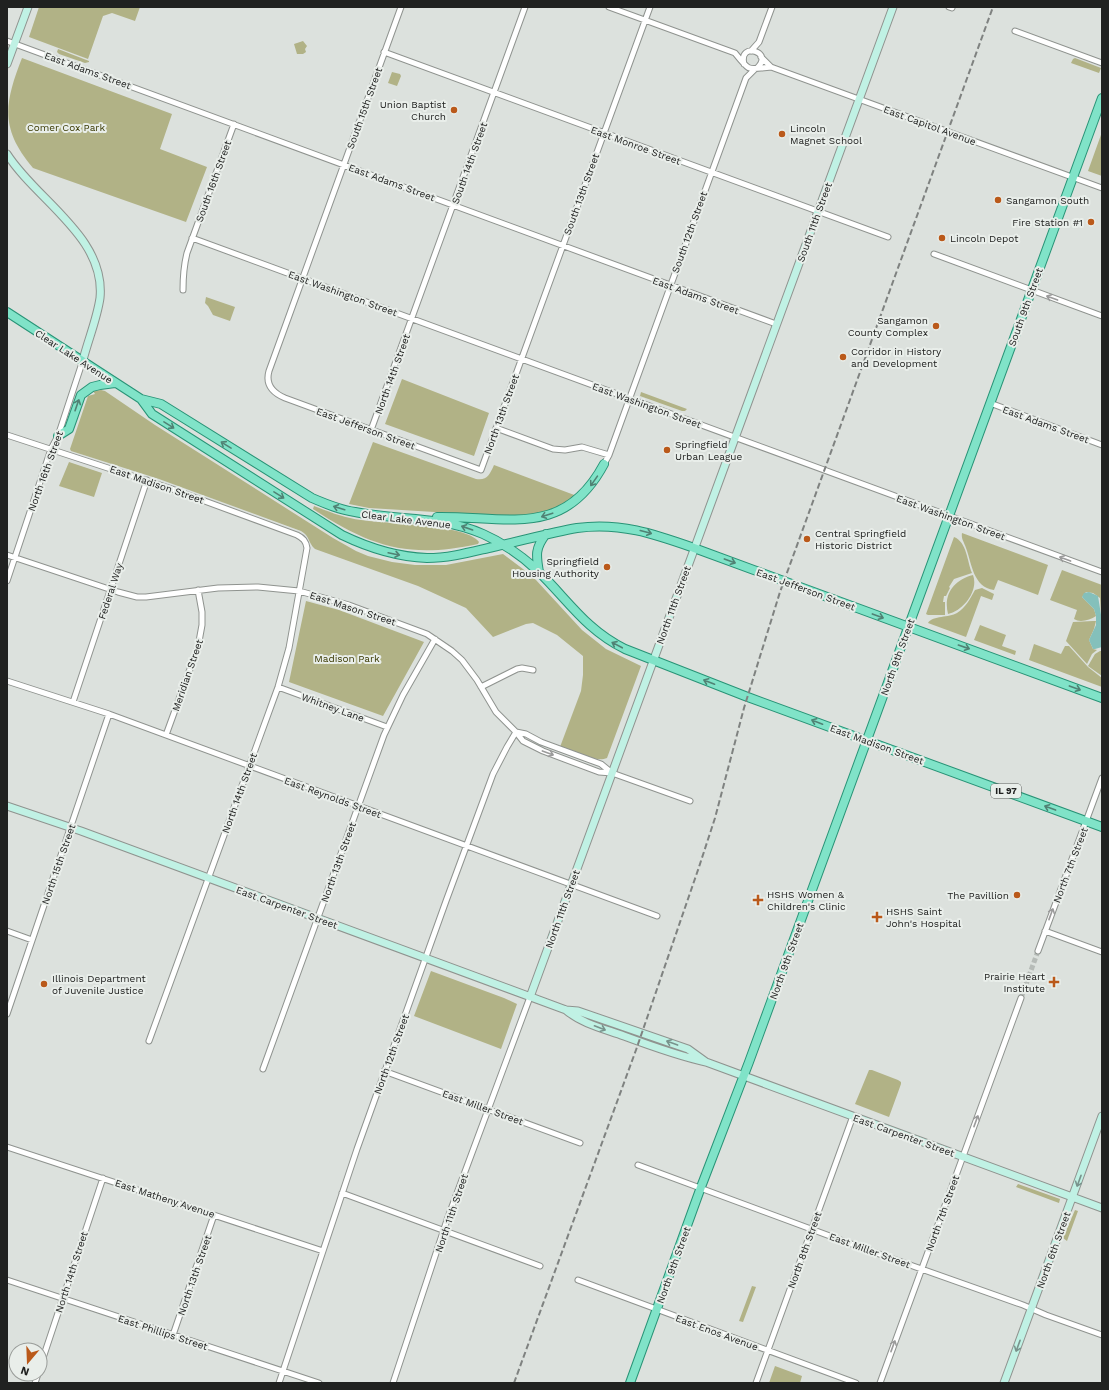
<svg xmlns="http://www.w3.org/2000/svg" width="1109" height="1390" font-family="'Work Sans',sans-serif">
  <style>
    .green { fill: #b1b286 }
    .water { fill: #84c0bb }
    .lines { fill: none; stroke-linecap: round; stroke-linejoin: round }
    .street-tunnel { stroke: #b6bbb7; stroke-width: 5; stroke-dasharray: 5 2.5; stroke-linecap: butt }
    .street-casing { stroke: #8f938f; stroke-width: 7 }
    .secondary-casing { stroke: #8f938f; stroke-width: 9 }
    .primary-casing { stroke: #289376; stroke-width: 10 }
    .street { stroke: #fff; stroke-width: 5 }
    .secondary { stroke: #c0f1e4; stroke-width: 7 }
    .primary { stroke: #80e3c8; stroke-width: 8 }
    .rail { stroke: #7f8280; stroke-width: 2; stroke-dasharray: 6 3; stroke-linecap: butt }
    .oneway { stroke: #9b9b9b }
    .oneway2 { stroke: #508274 }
    .oneway3 { stroke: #78938c }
    .poi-dot { fill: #ba591a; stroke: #e9eeea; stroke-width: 1.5 }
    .labels { text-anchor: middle; stroke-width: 4; stroke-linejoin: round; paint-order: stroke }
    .shield { fill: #e9eeea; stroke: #5c5e5d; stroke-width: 1 }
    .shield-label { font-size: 9px; font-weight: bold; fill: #202120 }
    .street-label { font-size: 10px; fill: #202120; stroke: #e9eeea }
    .poi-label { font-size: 10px; fill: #202120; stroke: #e9eeea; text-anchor: start }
    .park-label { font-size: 10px; fill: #393800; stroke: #e9eeea }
  </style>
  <rect width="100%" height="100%" fill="#dce1dd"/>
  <path class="green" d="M39 7H140L135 21 112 13 103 16 88 59 29 37Z
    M303 41 307 46 305 49 306 52 303 54H297L294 44Z
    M58 49 89 61V62L85 63 59 54 57 52Z
    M22 58 172 114 160 149 207 167 186 222 33 168C0 129 4 104 22 58Z
    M1075 58 1101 68 1099 73 1071 63 1073 59Z
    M392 72 400 74 401 76 397 86 388 83Z
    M1102 132V176L1088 171Z
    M206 297 235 307 230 321 213 315 208 306 205 303Z
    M402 379 489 413 474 456 385 424Z
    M101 390 105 391 155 425 333 538 356 551 368 556 392 562 415 565H446L503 554 523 569 536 580 582 630 606 649 641 666 607 758C595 763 572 751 560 747L581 691 583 675V656L557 635 533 623 526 624 493 637 466 608 418 586 315 549C308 543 310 536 301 531L159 479 71 451 70 449 88 396 95 394 93 391Z
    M641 392 687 409 685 411H682L640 396Z
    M373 442 476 479C487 481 490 474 494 465L577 496 571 500 540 515 500 516 369 508 349 504Z
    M69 462 102 473 94 497 59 486Z
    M314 506C330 512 344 518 361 520 384 524 467 524 479 542L478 544C409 559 371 547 313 509Z
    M962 533 1048 565 1038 595 998 580 994 590C973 587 972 564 966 548 964 542 961 539 962 533Z
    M954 537C967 542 967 561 972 573L954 579 949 587 950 588 946 596H944L943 602H945V615H928L926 614Z
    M1062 570 1102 585V616H1101L1100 598 1093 593 1086 592 1082 597 1094 609 1096 616C1090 620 1080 623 1074 619L1077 610 1050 600Z
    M973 575C979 591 963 611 948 614 943 594 954 580 973 575Z
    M982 588 994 594 992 600 981 596 966 637 928 623C933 615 949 618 957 613 966 607 970 599 975 590Z
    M306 601 339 610 424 642 383 716 289 682Z
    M1093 621H1096L1094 629 1089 640 1093 649 1097 650 1092 654 1087 664 1066 641 1073 622Z
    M980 625 1006 635 1002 646 1016 651 1015 655 974 640Z
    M1034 644 1061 654 1065 646H1069L1088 667 1102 678V687L1029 660Z
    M1100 651H1102V676L1088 666 1095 654Z
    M431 971 504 998 517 1004 501 1049 414 1016Z
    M869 1070H872L898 1080 901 1082V1084L889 1117 855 1104Z
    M1018 1184 1060 1199 1059 1203 1016 1187Z
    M1075 1210 1078 1211 1067 1241 1063 1238Z
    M752 1286 756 1287 743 1322 739 1321Z
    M775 1366 802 1376 800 1383H769Z"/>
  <path class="water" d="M1089 592 1098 596 1102 621V647L1095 649H1093L1089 640 1096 625V616L1094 609 1082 597 1084 593Z"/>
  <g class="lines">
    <path class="street-tunnel" d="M1021 998 1038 951"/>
    <defs>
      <path id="street" d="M401 7 269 371C265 385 273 393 285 398L481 470 650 7
        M609 7 735 53C751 73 747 69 771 67
        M949 7 952 8
        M1015 31 1102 63
        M7 41 776 324
        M751 51 759 42 772 7
        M384 52 888 237
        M761 57 771 67 1102 188
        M744 64C738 41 775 52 757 68
        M192 238 1102 572
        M934 254 1102 316
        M183 290C183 277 184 265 187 253L234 124
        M990 403 1102 445
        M496 428 553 449 565 450 582 447 609 455
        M371 430 525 7
        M7 435 172 489 297 535C303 538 306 541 307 548L289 648 278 687 149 1041
        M604 464 609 455 746 78 755 69
        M7 555 118 592 137 597H146L218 588 258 587 299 591 349 605 427 634 452 651 462 660 477 680 496 712 516 732 523 741 543 751 599 772 612 773
        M7 581 51 449 58 436 83 360
        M7 681 109 714 657 916
        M278 687 387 727
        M481 687 517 669 522 668 533 670
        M73 702 147 480
        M516 732 526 734 541 742 601 764 612 773 690 801
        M166 735 198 647 202 625V612L198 590
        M7 931 32 940
        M1045 931 1102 952
        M1038 951 1102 778
        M7 1014 109 714
        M263 1069 384 735 403 695 435 639
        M384 1071 580 1143
        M7 1147 323 1251
        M638 1165 865 1249 1023 1305 1046 1315 1102 1335
        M342 1193 540 1266
        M7 1280 319 1383
        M578 1280 856 1383
        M173 1335 214 1215
        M40 1367 103 1178
        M35 1383 38 1374
        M279 1383 357 1149 446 901 493 774 507 747 516 732
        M393 1383 447 1220 530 997
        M756 1383 853 1116
        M880 1383 1021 998"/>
      <path id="secondary" d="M7 64 28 7
        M7 154C36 200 106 237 100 298 97 319 88 340 83 360
        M7 806 81 831 566 1010 578 1011 688 1049 706 1062
        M530 997 893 7
        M566 1010C582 1024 605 1029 624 1036 651 1046 678 1056 706 1062L1102 1208
        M1004 1383 1102 1116"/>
      <path id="primary" d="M7 312 141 399 161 404 312 498C326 504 340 510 355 512 400 521 439 515 483 534 503 543 522 556 538 571 568 600 586 630 625 649L745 696 1102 827
        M141 399 152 414 342 535C369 548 397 557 427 558 450 558 471 552 493 547 521 541 549 533 577 528 620 522 654 534 694 548L1102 698
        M58 436 69 429 81 395 92 387 100 385 115 383
        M437 517C507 516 564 539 604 464
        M539 572C536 555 535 548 546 534
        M630 1383 701 1187 749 1062 1102 98"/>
    </defs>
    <use href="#street" class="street-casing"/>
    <use href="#secondary" class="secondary-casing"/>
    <use href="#primary" class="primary-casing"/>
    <use href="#street" class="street"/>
    <use href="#secondary" class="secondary"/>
    <use href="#primary" class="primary"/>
    <path class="rail" d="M514 1383 636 1050 699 867 715 818 744 708 780 592 993 7"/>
  </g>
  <defs><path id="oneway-shaft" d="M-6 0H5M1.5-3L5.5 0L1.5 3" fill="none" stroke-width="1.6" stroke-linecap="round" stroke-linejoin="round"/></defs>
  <g class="oneway">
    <use href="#oneway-shaft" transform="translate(1052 298) rotate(-160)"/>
    <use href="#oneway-shaft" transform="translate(1065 559) rotate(-160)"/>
    <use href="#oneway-shaft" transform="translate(548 753) rotate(20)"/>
    <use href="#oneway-shaft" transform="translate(1051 914) rotate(-70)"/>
    <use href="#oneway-shaft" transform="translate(976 1121) rotate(-70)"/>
    <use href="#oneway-shaft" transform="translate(893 1346) rotate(-70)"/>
  </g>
  <g class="oneway2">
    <use href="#oneway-shaft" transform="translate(77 405) rotate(-71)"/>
    <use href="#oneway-shaft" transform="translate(169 425) rotate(32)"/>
    <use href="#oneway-shaft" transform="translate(226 445) rotate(-148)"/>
    <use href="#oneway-shaft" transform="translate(594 481) rotate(125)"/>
    <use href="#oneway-shaft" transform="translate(279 495) rotate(32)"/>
    <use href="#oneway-shaft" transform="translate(339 508) rotate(-163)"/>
    <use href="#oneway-shaft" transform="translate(547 515) rotate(162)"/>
    <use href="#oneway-shaft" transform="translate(467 528) rotate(-161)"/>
    <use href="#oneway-shaft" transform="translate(646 532) rotate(15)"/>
    <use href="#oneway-shaft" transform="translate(394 554) rotate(12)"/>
    <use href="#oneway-shaft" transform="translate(730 561) rotate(20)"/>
    <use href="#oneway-shaft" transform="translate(878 616) rotate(20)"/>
    <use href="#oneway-shaft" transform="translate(617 645) rotate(-152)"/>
    <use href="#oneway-shaft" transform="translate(964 647) rotate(19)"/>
    <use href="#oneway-shaft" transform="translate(709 682) rotate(-159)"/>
    <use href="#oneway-shaft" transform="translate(1075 688) rotate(20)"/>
    <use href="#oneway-shaft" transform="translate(817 722) rotate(-159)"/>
    <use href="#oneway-shaft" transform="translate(1050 808) rotate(-160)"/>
  </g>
  <g class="oneway3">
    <use href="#oneway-shaft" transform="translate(600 1028) rotate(21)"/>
    <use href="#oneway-shaft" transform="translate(672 1043) rotate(-160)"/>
    <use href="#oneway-shaft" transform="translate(1079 1181) rotate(110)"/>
    <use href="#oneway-shaft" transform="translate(1018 1346) rotate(110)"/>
  </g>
  <g class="poi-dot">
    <circle cx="454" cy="110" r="4"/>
    <circle cx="782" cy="134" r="4"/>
    <circle cx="998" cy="200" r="4"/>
    <circle cx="1091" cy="222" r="4"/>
    <circle cx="942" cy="238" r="4"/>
    <circle cx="936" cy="326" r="4"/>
    <circle cx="843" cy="357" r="4"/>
    <circle cx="667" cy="450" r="4"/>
    <circle cx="807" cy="539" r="4"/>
    <circle cx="607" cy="567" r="4"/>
    <circle cx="1017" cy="895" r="4"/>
    <path d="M756 894h4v4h4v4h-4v4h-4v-4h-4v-4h4z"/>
    <path d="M875 911h4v4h4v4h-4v4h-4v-4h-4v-4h4z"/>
    <path d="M1052 976h4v4h4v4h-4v4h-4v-4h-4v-4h4z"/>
    <circle cx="44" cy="984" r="4"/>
  </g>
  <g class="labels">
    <rect class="shield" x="991" y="784" width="30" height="14" rx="3"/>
    <g class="shield-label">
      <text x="1006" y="794">IL 97</text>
    </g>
    <g class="street-label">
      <text transform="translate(88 70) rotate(20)" y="4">East Adams Street</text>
      <text transform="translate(364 108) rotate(-70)" y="4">South 15th Street</text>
      <text transform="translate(930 125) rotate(20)" y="4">East Capitol Avenue</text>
      <text transform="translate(636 145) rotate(20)" y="4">East Monroe Street</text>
      <text transform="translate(469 163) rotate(-70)" y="4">South 14th Street</text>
      <text transform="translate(213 181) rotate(-70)" y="4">South 16th Street</text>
      <text transform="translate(392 182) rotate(20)" y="4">East Adams Street</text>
      <text transform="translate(581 194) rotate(-70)" y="4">South 13th Street</text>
      <text transform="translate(814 222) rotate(-70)" y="4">South 11th Street</text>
      <text transform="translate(689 232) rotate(-70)" y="4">South 12th Street</text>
      <text transform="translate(343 293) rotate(20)" y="4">East Washington Street</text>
      <text transform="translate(696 295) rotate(20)" y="4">East Adams Street</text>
      <text transform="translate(1025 307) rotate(-70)" y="4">South 9th Street</text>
      <text transform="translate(74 356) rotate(33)" y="4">Clear Lake Avenue</text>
      <text transform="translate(392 374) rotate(-70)" y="4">North 14th Street</text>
      <text transform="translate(647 405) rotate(20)" y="4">East Washington Street</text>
      <text transform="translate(501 414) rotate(-70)" y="4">North 13th Street</text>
      <text transform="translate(1046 424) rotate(20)" y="4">East Adams Street</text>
      <text transform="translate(366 428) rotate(20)" y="4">East Jefferson Street</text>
      <text transform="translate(45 471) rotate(-70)" y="4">North 16th Street</text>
      <text transform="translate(157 484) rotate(19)" y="4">East Madison Street</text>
      <text transform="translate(951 517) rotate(20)" y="4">East Washington Street</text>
      <text transform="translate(406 519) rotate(7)" y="4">Clear Lake Avenue</text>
      <text transform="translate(806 589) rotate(20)" y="4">East Jefferson Street</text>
      <text transform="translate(110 591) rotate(-72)" y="4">Federal Way</text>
      <text transform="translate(673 605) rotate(-70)" y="4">North 11th Street</text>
      <text transform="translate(353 608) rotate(18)" y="4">East Mason Street</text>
      <text transform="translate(897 657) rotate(-70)" y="4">North 9th Street</text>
      <text transform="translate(187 675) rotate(-71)" y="4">Meridian Street</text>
      <text transform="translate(333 707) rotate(20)" y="4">Whitney Lane</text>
      <text transform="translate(877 744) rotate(20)" y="4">East Madison Street</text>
      <text transform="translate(239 793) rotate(-70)" y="4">North 14th Street</text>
      <text transform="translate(333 797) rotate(20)" y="4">East Reynolds Street</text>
      <text transform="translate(338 862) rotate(-70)" y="4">North 13th Street</text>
      <text transform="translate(58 864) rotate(-71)" y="4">North 15th Street</text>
      <text transform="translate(1070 865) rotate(-69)" y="4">North 7th Street</text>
      <text transform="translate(287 907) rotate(20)" y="4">East Carpenter Street</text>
      <text transform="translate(562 909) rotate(-70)" y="4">North 11th Street</text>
      <text transform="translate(786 961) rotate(-70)" y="4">North 9th Street</text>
      <text transform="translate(391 1054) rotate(-70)" y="4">North 12th Street</text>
      <text transform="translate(483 1107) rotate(20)" y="4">East Miller Street</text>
      <text transform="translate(904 1135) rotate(20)" y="4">East Carpenter Street</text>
      <text transform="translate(165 1198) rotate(18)" y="4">East Matheny Avenue</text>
      <text transform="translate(451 1213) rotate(-71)" y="4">North 11th Street</text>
      <text transform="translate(942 1213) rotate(-70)" y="4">North 7th Street</text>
      <text transform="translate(804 1250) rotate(-70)" y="4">North 8th Street</text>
      <text transform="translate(870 1250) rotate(20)" y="4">East Miller Street</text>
      <text transform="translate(1053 1250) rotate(-70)" y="4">North 6th Street</text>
      <text transform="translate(673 1265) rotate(-70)" y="4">North 9th Street</text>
      <text transform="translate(71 1272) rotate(-72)" y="4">North 14th Street</text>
      <text transform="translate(194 1275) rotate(-71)" y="4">North 13th Street</text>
      <text transform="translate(163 1332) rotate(18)" y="4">East Phillips Street</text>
      <text transform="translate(717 1332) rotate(20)" y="4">East Enos Avenue</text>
    </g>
    <g class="poi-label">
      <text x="446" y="108" text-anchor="end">Union Baptist<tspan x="446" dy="12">Church</tspan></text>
      <text x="790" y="132">Lincoln<tspan x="790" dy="12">Magnet School</tspan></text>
      <text x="1006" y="204">Sangamon South</text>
      <text x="1083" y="226" text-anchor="end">Fire Station #1</text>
      <text x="950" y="242">Lincoln Depot</text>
      <text x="928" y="324" text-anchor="end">Sangamon<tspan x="928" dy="12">County Complex</tspan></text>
      <text x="851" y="355">Corridor in History<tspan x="851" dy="12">and Development</tspan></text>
      <text x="675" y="448">Springfield<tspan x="675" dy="12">Urban League</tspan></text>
      <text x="815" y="537">Central Springfield<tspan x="815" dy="12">Historic District</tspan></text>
      <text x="599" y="565" text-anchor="end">Springfield<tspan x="599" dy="12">Housing Authority</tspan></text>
      <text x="767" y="898">HSHS Women &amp;<tspan x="767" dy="12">Children's Clinic</tspan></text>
      <text x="1009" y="899" text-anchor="end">The Pavillion</text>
      <text x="886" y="915">HSHS Saint<tspan x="886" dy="12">John's Hospital</tspan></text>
      <text x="1045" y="980" text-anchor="end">Prairie Heart<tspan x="1045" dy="12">Institute</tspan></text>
      <text x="52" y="982">Illinois Department<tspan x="52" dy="12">of Juvenile Justice</tspan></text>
    </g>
    <g class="park-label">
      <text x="66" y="131">Comer Cox Park</text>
      <text x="347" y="662">Madison Park</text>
    </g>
  </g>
  <rect width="1109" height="1390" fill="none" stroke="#202120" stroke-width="16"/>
  <g transform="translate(28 1362) rotate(199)"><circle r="19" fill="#e9eeea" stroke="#999c99"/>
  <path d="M0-3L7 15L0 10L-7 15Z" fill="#ba591a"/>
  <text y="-6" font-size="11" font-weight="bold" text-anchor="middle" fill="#202120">N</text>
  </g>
</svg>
